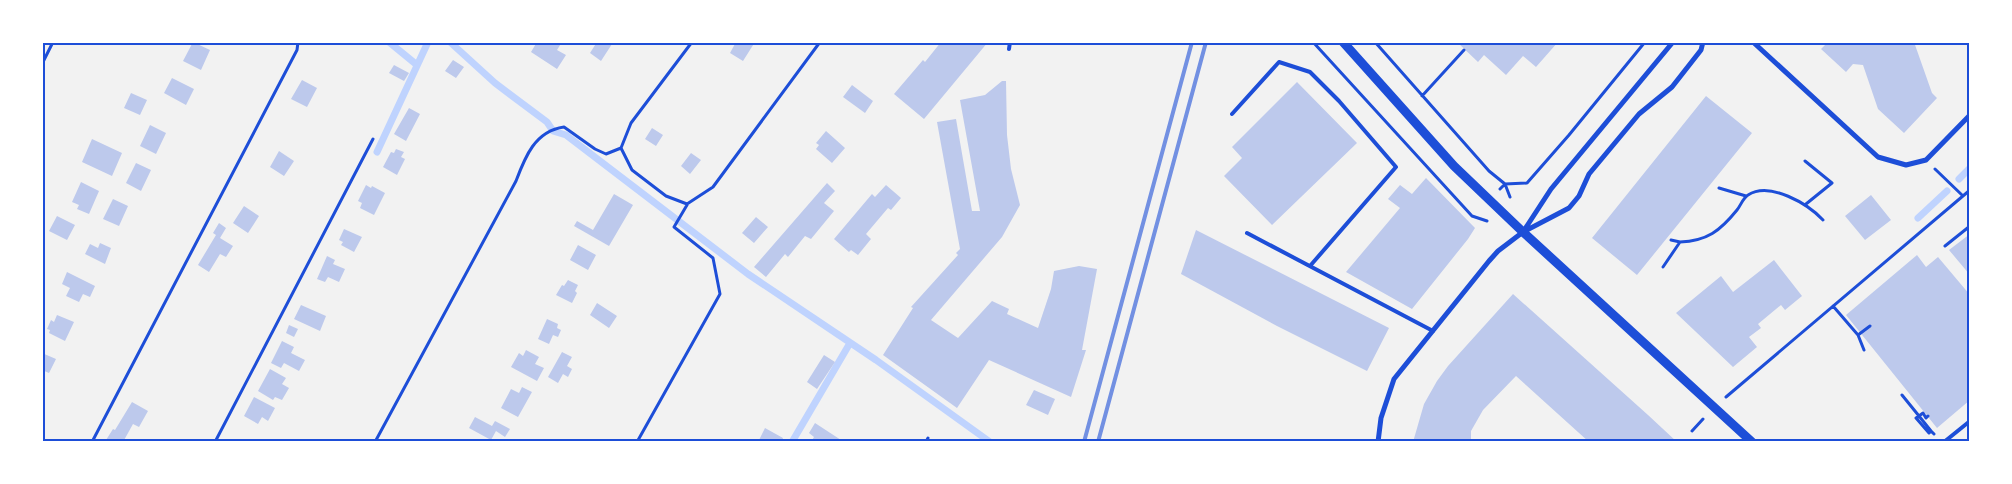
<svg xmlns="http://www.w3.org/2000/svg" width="2012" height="484" font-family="'IBM Plex Sans',sans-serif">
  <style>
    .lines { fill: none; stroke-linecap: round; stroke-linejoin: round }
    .stream { stroke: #bfd3fe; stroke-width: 7 }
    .building { fill: #bdc9ec }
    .path { stroke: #1d4ed8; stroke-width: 3 }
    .service { stroke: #1d4ed8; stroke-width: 4 }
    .minor { stroke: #1d4ed8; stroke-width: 5 }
    .tertiary { stroke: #1d4ed8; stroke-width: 9 }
    .rail { stroke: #7290e2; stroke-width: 4 }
    .neatline { fill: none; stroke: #1d4ed8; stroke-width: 2 }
  </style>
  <rect width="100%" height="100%" fill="#f2f2f2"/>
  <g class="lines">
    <path class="stream" d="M389 42 417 65
      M450 42 495 83 547 122 553 131 566 135 748 274 876 360 990 442
      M377 152 428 42
      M1959 179 1970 168
      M1918 218 1947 191
      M792 442 850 343"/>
  </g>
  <path class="building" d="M193 42 210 50 201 70 183 61Z
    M537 42H562L557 50 566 55 557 69 531 52Z
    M597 42 612 44 601 61 590 53Z
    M736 42H755L743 61 730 53Z
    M941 42H988L924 119 894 94 923 60 925 62Z
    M1457 42H1558L1536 67 1523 56 1506 75 1484 55 1478 62Z
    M1828 42H1914L1932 93 1937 98 1904 133 1878 109 1863 65 1853 64 1846 72 1821 49Z
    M453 60 464 67 456 78 445 71Z
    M394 65 409 73 404 81 389 73Z
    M172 78 194 89 186 105 164 93Z
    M302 80 317 88 307 107 291 99Z
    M1002 81H1006L1007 135 1011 169 1020 205 1002 237 931 320 958 338 992 301 1009 309 1007 314 1038 328 1051 289 1054 271 1079 266 1097 269 1082 350H1086L1071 397 989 360 957 408 883 355 913 308 911 307 958 255 956 253 960 249 937 122 956 119 972 211H980L960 100 985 95Z
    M1297 82 1357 143 1272 225 1224 176 1242 158 1232 147Z
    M852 85 873 101 865 113 843 97Z
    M131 93 147 100 140 115 124 108Z
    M1706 96 1752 133 1637 275 1592 238Z
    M409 108 420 114 406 141 394 134Z
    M150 125 166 133 156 154 140 146Z
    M652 128 663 135 656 146 645 139Z
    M826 131 845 148 832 163 816 149 819 145 816 143Z
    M92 139 122 153 112 176 82 162Z
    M396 149 404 152 401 157 405 159 397 175 383 167 391 152 394 153Z
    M279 151 294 161 284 176 270 167Z
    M691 153 701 160 690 174 681 166Z
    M136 163 151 170 141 191 126 183Z
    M1426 178 1475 228 1468 239 1412 309 1346 272 1400 208 1388 199 1400 185 1412 194Z
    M81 182 99 191 89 214 77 209 79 205 72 202Z
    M827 183 835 191 824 203 834 211 811 239 805 236 788 257 785 254 766 277 754 267Z
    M366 185 371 188 372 186 385 193 374 215 360 208 362 203 358 201Z
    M886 185 901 198 891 210 888 208 866 234 871 239 858 255 851 250 849 252 834 239 872 194 875 197Z
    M614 194 633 205 609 246 574 226 577 221 593 230Z
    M1871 195 1891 220 1865 240 1845 216Z
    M113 199 128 206 119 226 103 219Z
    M244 206 259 216 248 233 233 223Z
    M57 216 75 225 67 240 49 231Z
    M756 217 768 227 754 243 742 233Z
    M219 223 226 228 220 238 233 246 226 257 220 254 209 272 198 265 216 235 213 233Z
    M344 229 362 237 354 252 341 245 343 242 339 240Z
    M1196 230 1389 328 1367 371 1277 326 1181 274Z
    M1970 234V275L1949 250Z
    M100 243 111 248 105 264 85 254 90 244 98 248Z
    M578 245 596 255 588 270 570 260Z
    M1917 255 1926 267 1938 257 1970 295V400L1937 428 1846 315Z
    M327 256 335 260 333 264 345 269 339 282 328 277 325 282 317 279Z
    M1774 260 1802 296 1785 310 1781 305 1758 324 1761 328 1749 337 1757 347 1733 367 1676 313 1721 276 1733 292Z
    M67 272 95 286 90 297 83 294 79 302 66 296 70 288 62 284Z
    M568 280 578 285 575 291 577 293 572 303 556 295 562 285 564 286Z
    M1513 294 1648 415 1677 442H1589L1516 376 1483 410 1471 431V442H1413L1424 404 1437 381 1448 366Z
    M597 303 617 316 609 328 590 315Z
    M301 305 326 316 320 331 294 319Z
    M57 315 74 322 65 341 49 333 50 330 47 329 51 320 54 322Z
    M547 319 558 324 557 328 561 330 558 337 553 335 549 344 538 339Z
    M289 325 298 329 294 337 286 333Z
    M282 341 294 347 291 353 305 360 299 371 284 363 281 368 271 363Z
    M526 350 539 357 535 364 544 368 537 381 511 367 519 353 523 356Z
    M562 352 572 357 567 366 572 369 568 377 563 374 558 383 548 377Z
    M42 353 56 359 49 373 42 370Z
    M824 355 835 362 817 389 807 382Z
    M270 369 286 378 282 384 289 388 282 400 275 397 273 400 258 391Z
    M522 387 532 392 518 417 501 408 511 389 519 393Z
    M1034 390 1055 399 1048 415 1026 405Z
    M254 397 275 408 268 421 262 417 258 424 244 416Z
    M132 402 148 411 139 427 133 424 123 442 106 440 113 429 115 430Z
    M475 417 492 426 495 421 510 429 505 437 496 431 491 440 469 428Z
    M815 423 841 440 840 442H811L814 437 809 433Z
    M765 428 783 438 782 442H758Z"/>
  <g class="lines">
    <path class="path" d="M1313 42 1472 216 1487 221
      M1375 42 1489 171 1505 184 1510 197
      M42 64 53 42
      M1422 96 1464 50
      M621 148 632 170 666 196 687 204 713 187 820 42
      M621 148 631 123 692 42
      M1805 161 1832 183 1806 204
      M1935 169 1963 196
      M1719 188 1746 196
      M1500 189 1505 184 1527 183 1569 135 1645 42
      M1671 240 1680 242
      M1945 246 1970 226
      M1663 267 1680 242C1707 241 1720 231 1737 210 1741 205 1743 198 1748 195 1770 181 1808 204 1823 220
      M1833 306 1858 335 1864 350
      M1858 335 1870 326
      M1902 395 1919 416 1916 418 1929 433 1931 431 1934 434
      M1726 397 1970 190
      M1928 416 1926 418 1923 413 1919 416 1931 431
      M1692 431 1703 419
      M92 442 297 50 298 42
      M215 442 373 139
      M375 442 516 181C525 157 535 131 564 127L595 149 606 154 621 148
      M637 442 720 294 713 258 674 227 687 205
      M926 442 928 438"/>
    <path class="service" d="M1009 49 1010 42
      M1232 114 1279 62 1310 72 1339 101 1396 167 1310 266
      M1247 233 1433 331
      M1944 442 1970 421"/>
    <path class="minor" d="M1753 42 1878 157 1906 165 1926 160 1970 115
      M1523 232 1551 189 1673 42
      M1378 442 1381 418 1394 379 1489 261 1498 251 1523 232 1569 208 1579 196 1589 174 1639 114 1672 87 1701 50 1703 42"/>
    <path class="tertiary" d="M1343 42 1454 166 1523 232 1752 442"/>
    <path class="rail" d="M1084 442 1192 42
      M1098 442 1206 42"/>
  </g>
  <rect width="2012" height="484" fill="none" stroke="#ffffff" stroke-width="88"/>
  <rect x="44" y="44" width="1924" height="396" class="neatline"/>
</svg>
